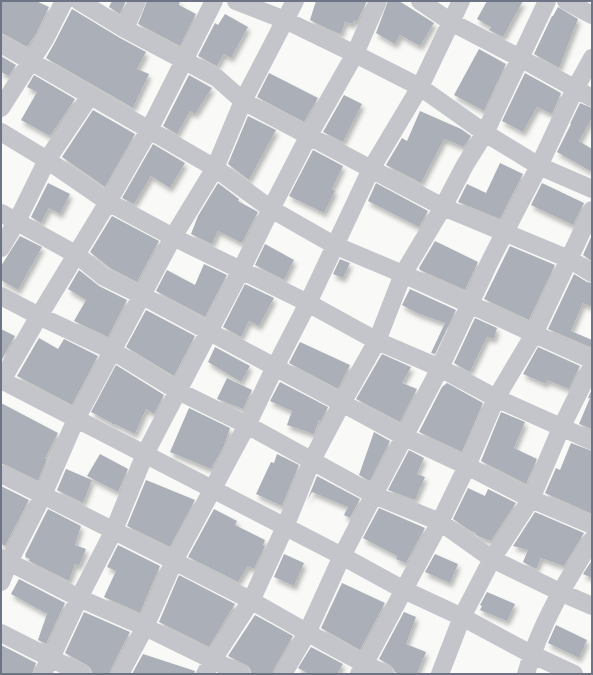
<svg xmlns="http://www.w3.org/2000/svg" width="593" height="675" font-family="'Exo 2',sans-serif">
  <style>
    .building { fill: #abafb7; filter: url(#shadow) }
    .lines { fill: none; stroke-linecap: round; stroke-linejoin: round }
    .street { stroke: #c3c5ca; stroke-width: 18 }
  </style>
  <defs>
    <filter id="shadow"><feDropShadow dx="2.5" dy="4.5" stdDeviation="2" flood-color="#0004"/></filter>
  </defs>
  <rect width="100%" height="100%" fill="#f9f9f7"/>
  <path class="building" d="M1 1H36L49 7 36 34 27 47 6 35 1 34Z
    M112 1H126L120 14 109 7Z
    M147 1H180L179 5 196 14 180 46 138 24Z
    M316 1H367L357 22 354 20 353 24 345 22 341 34 330 30 310 20Z
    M388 1H399L434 23 420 46 400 35 395 44 376 33Z
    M487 1H523L503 37 489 30 491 27 477 19Z
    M558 7 578 19 559 68 534 54 552 16H553Z
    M72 9 120 38 146 52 137 69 149 74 133 108 46 58 54 44Z
    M225 14 248 27 231 58 224 54 217 66 198 56 215 23 218 25Z
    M479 49 506 64 484 111 454 95Z
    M1 56 16 65 9 76 1 72Z
    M269 73 318 98 304 122 257 97Z
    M525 73 561 93 552 114 537 107 523 132 502 121Z
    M34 75 75 99 50 136 21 120 37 92 27 87Z
    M189 75 212 88 195 114 190 111 177 134 163 126Z
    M344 95 362 104 343 142 323 132Z
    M580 103 592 108V118L579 141 592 149V172L557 152 571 124H570Z
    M93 110 135 134 105 187 62 157Z
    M420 111 461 129 471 136 464 147 444 139 421 183 386 165 402 138 407 141Z
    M248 116 276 130 249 180 228 164Z
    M153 144 185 163 170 188 151 176 134 204 122 198Z
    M313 150 343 166 332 189 335 191 324 213 289 196Z
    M500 163 523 174 500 219 458 202 467 184 486 193Z
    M48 183 70 194 60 214 49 208 41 223 31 217Z
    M218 183 239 199 238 201 258 212 242 243 218 231 212 244 191 234 198 216Z
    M376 183 428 211 419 227 368 201Z
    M542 183 584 203 573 225 531 205Z
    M112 216 159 241 137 282 110 268 90 252Z
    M592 235V261L583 255Z
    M20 236 42 247 18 290 1 280V266Z
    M435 241 478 262 465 290 420 270 419 268Z
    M265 244 294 260 284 280 255 265Z
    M510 246 555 265 529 320 484 299Z
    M340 259 350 263 343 278 333 274Z
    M204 264 227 275 205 317 156 291 167 270 195 285Z
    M79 270 99 286 127 300 108 337 74 321 86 300 68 289Z
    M574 274 587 282 592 283V307L583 303 571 331 592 340V348L548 329Z
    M245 284 274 298 259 326 249 321 241 337 223 327Z
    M410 289 456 310 435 354 431 353 445 323 417 313 402 305Z
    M146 310 195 336 174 376 126 347Z
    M475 318 497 328 494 339 487 337 470 372 454 363Z
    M1 329 15 336 1 361Z
    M39 338 58 349 64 339 98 356 72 405 17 376Z
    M300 342 350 365 338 389 289 363Z
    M215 347 250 366 241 382 208 362Z
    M538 347 580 366 569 389 547 380 546 384 523 374Z
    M382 354 411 367 402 383 417 389 400 422 356 399Z
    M116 365 164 395 154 414 146 409 135 434 115 424V425L91 412Z
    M227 378 252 390 243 409 217 399Z
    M280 382 328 407 321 421 319 420 314 434 287 425 292 411 270 401Z
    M447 383 483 403 462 452 419 432 442 387Z
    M592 389V429L579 424 590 398H588Z
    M1 403 58 433 45 458 47 459 38 481 6 465 1 464Z
    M189 408 230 428 224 446 211 469 170 452Z
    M501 412 525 422 514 448 537 459 526 484 481 461Z
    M374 432 390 441 370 481 359 475Z
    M571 443 592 451V514L545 493 556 468 560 470Z
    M409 450 424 458 417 474 425 477 415 500 388 490Z
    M100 454 128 469 118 492 87 476Z
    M277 454 299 465 282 506 256 494 271 462 274 463Z
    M66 469 92 480 83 503 57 490Z
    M317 476 360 499 350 518 344 515 348 507 312 492 307 501Z
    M146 480 195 500 170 547 127 526Z
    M1 486 29 500 5 546 1 544Z
    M468 488 485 496 488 489 516 503 491 541 480 537 475 534 476 533 469 530 453 519Z
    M379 508 425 528 406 563 396 559 397 556 363 538Z
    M48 509 81 526 75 545 86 549 79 566 75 564 69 581 29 561 30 559 25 557 26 555H25Z
    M214 509 237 521 235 525 265 540 263 545 265 546 254 569 248 566 238 582 188 557Z
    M535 512 584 533 564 566 541 558 536 569 523 562 528 550 513 546Z
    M118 545 160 566 140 613 104 597 116 571 107 567Z
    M284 554 304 563 294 586 274 577Z
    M435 554 458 564 450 583 425 572Z
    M592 560V578L583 574Z
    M179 575 235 604 209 647 159 622Z
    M19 579 65 603 46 644 38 640 47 614 11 594Z
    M342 583 385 603 360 650 321 628Z
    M487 592 515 604 507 621 480 610 482 606 480 605Z
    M84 612 130 632 111 669 110 674H92L91 669 87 665 65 653Z
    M404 612 416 617 406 644 426 652 417 674H400L395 672 393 668 390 665 379 659Z
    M255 615 293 636 274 669 273 674H251L250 668 246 665 228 656Z
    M556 625 587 640 579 658 548 643Z
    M1 645 36 663 32 674H1Z
    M311 647 343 664 337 674H309L298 668Z
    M143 654 195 671 194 674H132Z"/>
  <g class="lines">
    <path class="street" d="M79 1 125 29 217 78 243 101 371 169 443 207 569 259 592 273
      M236 1 285 20 355 54 420 87 485 133 539 166 592 189
      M420 1 451 22 520 58 592 98
      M566 1 592 15
      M125 29 137 1
      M1 44 215 168 271 209 334 245 403 274 592 360
      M1 108 45 39 64 1
      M1 132 47 160 108 202 173 237 308 303 377 341 440 368 496 398 592 441
      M1 213 77 255 104 277 141 295 405 437 467 466 531 499 592 525
      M1 248 17 221 47 160 90 96
      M1 296 39 316 113 351 178 391 247 425 374 495 440 522 492 559 560 592 592 606
      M1 380 342 556 404 590 462 617 531 654 574 674
      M1 382 39 316 108 202 149 130 214 1
      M1 474C84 516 167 557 250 600 295 625 339 652 385 674
      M1 558 79 598 145 627 241 674
      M1 582 9 562 43 495 76 419 173 237 215 168 243 101 295 1
      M1 633 82 674
      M42 674 51 658 79 598 114 530 145 454 241 270 271 209 309 135 355 54 378 1
      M120 674 145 627 174 561 247 425 275 367 308 303 371 169 420 87 461 1
      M205 674 212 661 251 601 285 527 312 460 342 403 377 341 403 274 443 207 465 165 485 133 547 1
      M283 674 307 633 342 556 440 368 490 261 539 166 575 89 592 58
      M359 674 440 522 467 466 496 398 534 334 592 210
      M440 674 462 617 492 559 531 499 561 428 592 366
      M526 674C539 626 566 582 592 540"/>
  </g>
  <rect width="593" height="675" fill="none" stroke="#6c7485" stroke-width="4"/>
</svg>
